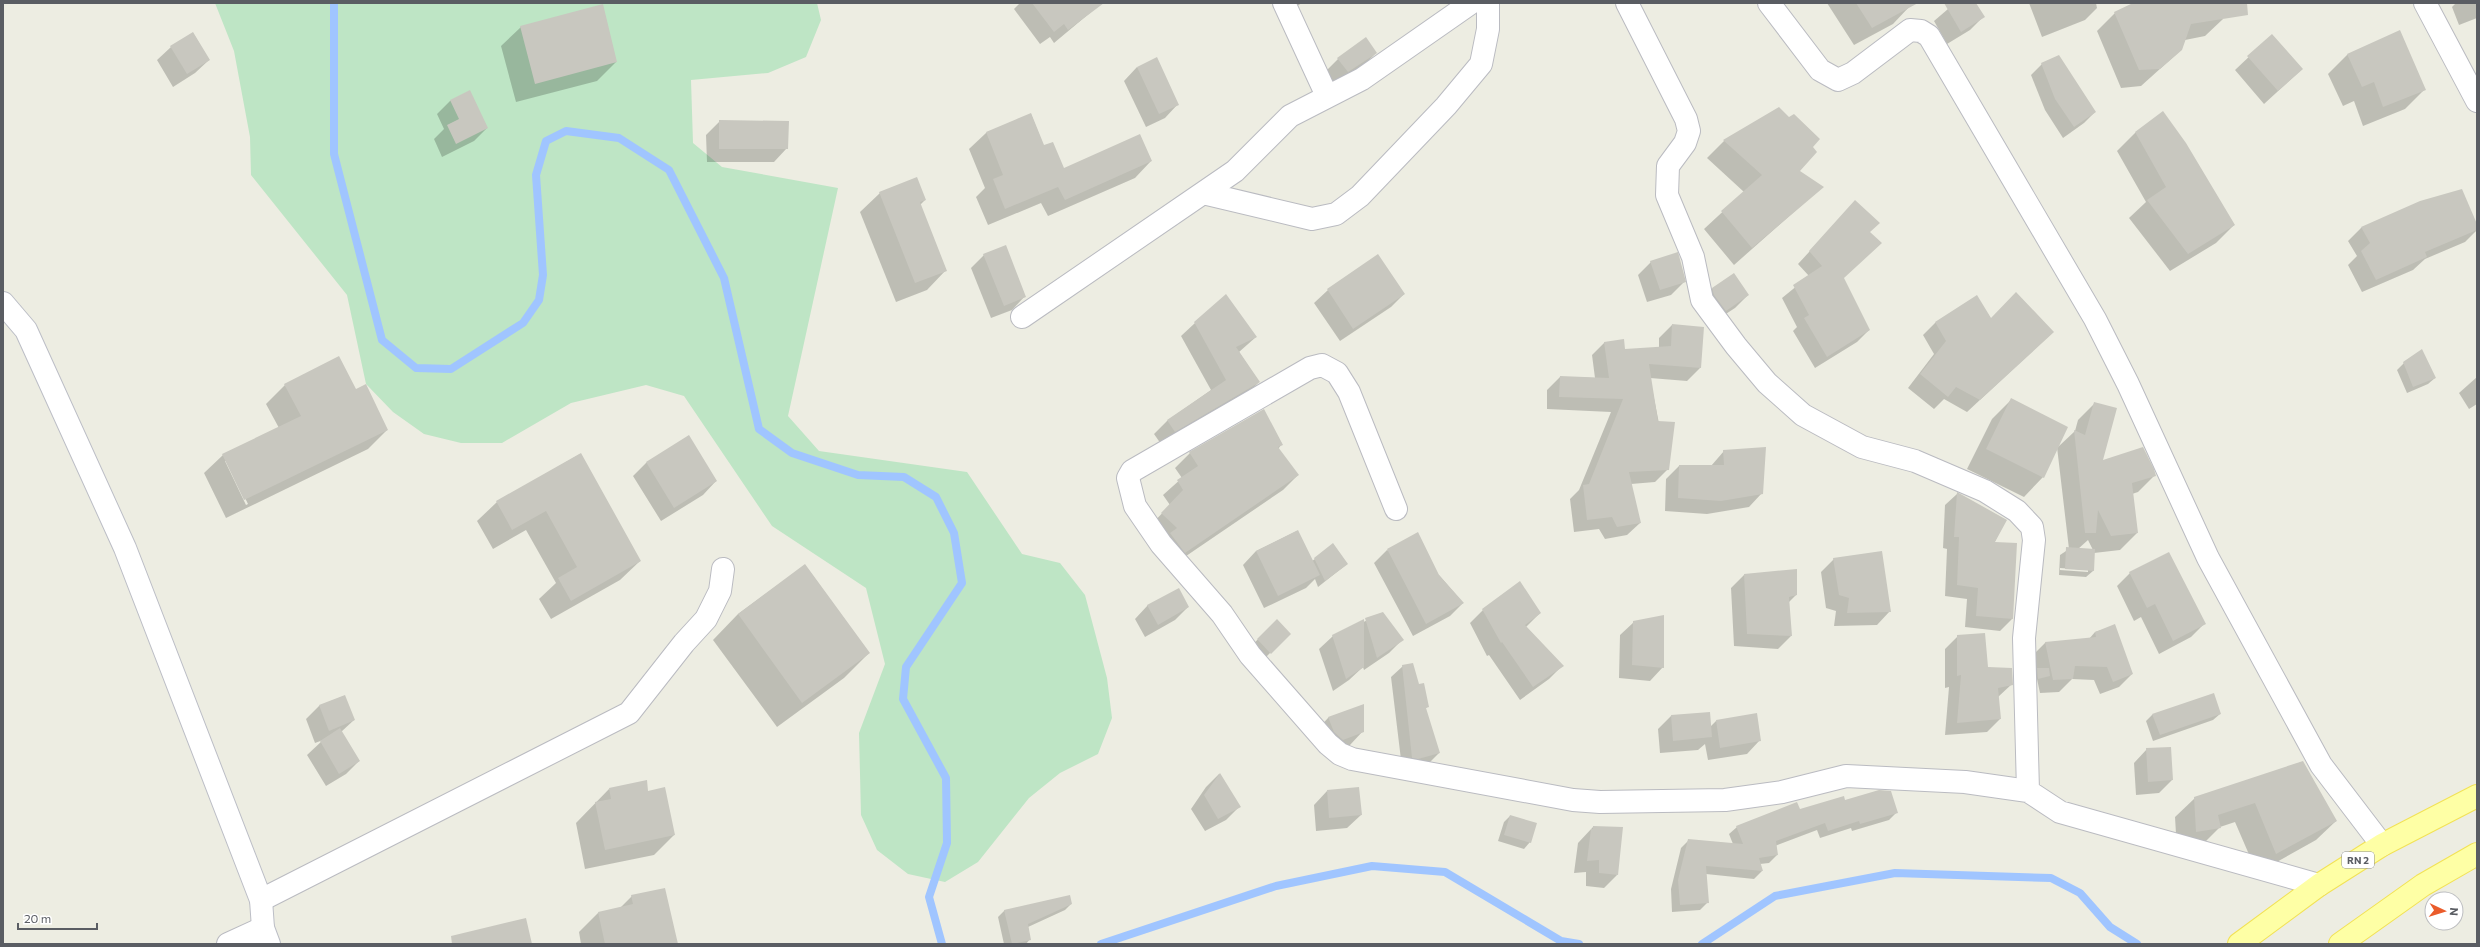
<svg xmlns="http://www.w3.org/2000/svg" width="2480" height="947" font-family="Commissioner,sans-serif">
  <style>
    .green { fill: #bee5c5 }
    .shadow { fill: #0003; fill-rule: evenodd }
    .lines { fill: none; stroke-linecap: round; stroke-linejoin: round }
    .stream { stroke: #a0c5ff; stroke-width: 8 }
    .building { fill: #c8c7bf }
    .street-casing { stroke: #babbc1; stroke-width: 24 }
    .secondary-casing { stroke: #bcbec6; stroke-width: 24 }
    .primary-casing { stroke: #f2e256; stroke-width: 24 }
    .street { stroke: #fff; stroke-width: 22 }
    .secondary { stroke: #fff; stroke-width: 22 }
    .primary { stroke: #feffa5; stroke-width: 22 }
    .labels { text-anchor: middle; stroke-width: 3; stroke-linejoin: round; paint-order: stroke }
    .shield { fill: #fff; stroke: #8c8e92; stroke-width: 1 }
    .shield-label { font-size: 10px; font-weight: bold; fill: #5a5d63 }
  </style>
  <rect width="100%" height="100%" fill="#edede2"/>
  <path class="green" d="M215 3H817L821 20 806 57 768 73 691 80 693 143 722 167 838 188 788 416 819 451 967 472 1022 554 1060 563 1085 595 1107 678 1112 718 1098 754 1060 773 1029 798 978 862 945 882 908 874 877 850 861 815 859 733 885 664 866 588 772 526 684 396 646 385 571 403 502 443H461L424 434 393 412 366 384 347 295 251 175 250 137 234 51Z"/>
  <path class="shadow" d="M1020 3H1084L1091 12 1054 43 1050 37 1040 44 1014 9Z
    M1296 3H1302L1297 6Z
    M1827 3H1908L1910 6 1893 24 1854 45Z
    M1955 3H1975L1983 17 1970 30 1947 44 1934 21Z
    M2029 3H2096L2097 8 2085 20 2042 37Z
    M2135 3H2216L2223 19 2205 36 2185 40 2181 50 2141 86 2121 88 2097 31 2115 13Z
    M2456 3H2477V18L2459 25 2452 7Z
    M521 27 616 62 597 81 516 102 501 46Z
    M2400 32 2424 90 2405 109 2363 126 2354 101 2343 106 2328 74 2347 55Z
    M193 33 209 60 195 73 173 87 157 60 171 47Z
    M2272 35 2302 69 2264 104 2235 70Z
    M1376 53 1363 66 1334 85 1325 72 1338 59Z
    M2042 64 2095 112 2084 123 2063 138 2045 110 2031 75Z
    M1137 67 1178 104 1165 118 1146 127 1124 81Z
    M470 92 487 128 474 141 442 157 434 139 444 129 437 114 450 101Z
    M2163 113 2234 225 2216 243 2170 271 2129 218 2146 202 2117 151 2135 133Z
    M1031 114 1044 147 1063 170 1151 161 1135 178 1048 216 1041 203 988 225 976 197 985 188 969 149 986 133Z
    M720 121 787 148 774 162H707L706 135Z
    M1724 141 1812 147 1798 171 1822 187 1734 265 1704 229 1744 192 1707 158Z
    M880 193 925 200 920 205 946 270 927 290 896 302 860 212Z
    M2420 202 2477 227V230L2465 242 2425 259 2413 270 2362 292 2348 265 2357 256 2348 241 2361 228Z
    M1844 214 1869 232 1843 279 1869 330 1857 342 1815 368 1793 331 1797 327 1782 298 1809 276 1798 264Z
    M984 255 1025 296 1012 310 991 318 971 268Z
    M1378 256 1404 294 1391 307 1340 341 1314 303 1328 290Z
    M1651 262 1684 282 1671 295 1647 302 1638 275Z
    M1713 288 1748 295 1735 308 1712 323 1699 302Z
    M1977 297 1991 319 2053 332 1967 412 1944 399 1934 409 1908 388 1934 354 1923 335 1935 323Z
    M1195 323 1256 337 1239 352 1259 382 1246 395 1161 444 1154 434 1167 421 1211 390 1181 336Z
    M1672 325 1703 328 1700 368 1687 381 1650 378 1668 469 1655 482 1631 484 1640 523 1627 535 1605 539 1599 529 1574 532 1570 499 1579 490 1611 412 1547 409V390L1560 377 1595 378 1592 355 1605 342 1624 350 1659 348V338Z
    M2404 363 2435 378 2428 384 2407 393 2397 370Z
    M2477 377V404L2469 409 2459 393Z
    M285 385 355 390 387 430 368 449 226 518 204 473 223 455 279 428 266 404ZM225 461H227L248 504 246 505Z
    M2011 400 2058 447 2075 431 2078 420 2095 403 2102 462 2154 476 2138 492 2132 494 2137 533 2120 550 2094 553 2093 571 2086 577 2059 575 2060 555 2069 549 2057 447 2043 477 2024 497 1967 469 1992 419ZM2088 540 2093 550 2078 549ZM2060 568 2088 570V572L2060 570Z
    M1263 411 1282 444 1278 449 1298 475 1283 490 1170 567 1148 528 1170 505 1163 495 1182 478 1175 468 1190 453Z
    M688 437 716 481 703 495 661 521 633 476 646 463Z
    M1724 451 1762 493 1749 507 1707 514 1665 511 1666 479 1679 466H1711Z
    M580 454 640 561 620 580 551 619 539 599 556 583 526 530 493 549 477 521 497 502Z
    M1957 494 2006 520 1994 543 2016 544 2012 619 2000 631 1965 627 1967 599 1945 596 1947 549 1943 548 1945 505Z
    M1297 531 1312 561 1315 559 1347 564 1318 587 1315 579 1306 588 1264 608 1243 565 1256 551Z
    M1387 550 1439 575 1463 603 1450 616 1413 636 1374 563Z
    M1834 559 1890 611 1877 625 1834 626 1836 611 1826 608 1821 572Z
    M805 565 869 653 844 678 777 727 713 640 738 614Z
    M2130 573 2204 624 2191 637 2159 654 2141 617 2134 621 2117 586Z
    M1744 575 1796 595 1788 603 1791 636 1778 649 1734 646 1731 588Z
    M1148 605 1188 607 1175 620 1145 637 1135 619Z
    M1483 610 1540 613 1526 627 1562 666 1549 679 1520 700 1489 655 1487 656 1470 623Z
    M1383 613 1402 640 1389 653 1364 670 1363 667 1349 680 1333 691 1319 649 1333 636Z
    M1277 621 1289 634 1264 659 1251 646Z
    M1634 622 1663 667 1650 681 1619 678 1620 635Z
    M2114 626 2132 674 2119 687 2100 694 2094 680 2072 679 2059 692 2040 693 2032 656 2045 643 2089 639 2095 632Z
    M1958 636 1987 668 2012 684 1998 697 2000 719 1987 732 1945 735 1949 687 1945 688V649Z
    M1403 666 1418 686 1428 706 1425 709 1439 753 1428 764 1402 768 1391 677Z
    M344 696 354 720 341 732 359 761 346 774 326 786 307 755 323 740 315 743 306 719 319 706Z
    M1363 706V731L1350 745 1329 753 1315 732 1328 718Z
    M2220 714 2213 720 2153 741 2146 721 2152 715Z
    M1671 716 1711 726 1716 721 1760 740 1747 754 1708 760 1705 744 1698 750 1660 753 1658 729Z
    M2170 748 2172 780 2159 793 2136 795 2134 763 2147 749Z
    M2302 762 2336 821 2316 840 2257 873 2235 822 2220 827 2200 847 2177 851 2175 817 2195 798Z
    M1219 774 1239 807 1226 820 1205 831 1191 809 1206 787Z
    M609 789 674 835 654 855 585 869 576 823Z
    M1327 791 1361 815 1347 828 1316 831 1314 805Z
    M1845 801 1896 813 1889 820 1852 831 1851 828 1820 838 1817 830 1775 846 1777 855 1769 863 1760 864 1762 871 1754 879 1706 874 1708 902 1700 910 1672 912 1671 889 1681 848 1689 840 1733 844 1729 834 1737 827 1799 810Z
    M1510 816 1530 842 1524 849 1498 841 1504 822Z
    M1593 827 1617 875 1604 888 1586 886V872L1574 873 1578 843Z
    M632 896 677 944H581L579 932 598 913 620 908Z
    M1071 904 1065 910 1028 927 1030 939 1026 944H1004L998 917 1005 910Z"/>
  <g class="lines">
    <path class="stream" d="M334 3V154L382 340 416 368 451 369 523 323 539 300 543 275 536 175 546 141 566 131 619 138 669 170 724 278 759 429 792 453 858 475 904 477 936 497 954 533 962 583 906 667 903 699 946 778 947 843 929 897 942 944
      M1101 944 1276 886 1372 866 1445 872 1561 941 1579 944
      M1702 944 1775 896 1895 873 2051 878 2080 893 2110 927 2137 944"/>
  </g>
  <path class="building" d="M1032 3H1104L1068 30 1064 24 1054 32Z
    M1856 3H1918L1872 28Z
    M1944 3H1976L1985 17 1961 32Z
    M2133 3H2247L2248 15 2191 24 2182 50 2160 69 2139 70 2114 12Z
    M603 4 617 62 535 84 520 26Z
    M2400 30 2426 90 2383 107 2374 82 2362 87 2347 54Z
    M193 32 210 60 187 74 170 46Z
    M2272 34 2303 69 2278 91 2247 56Z
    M1366 37 1377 53 1348 72 1337 58Z
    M2059 55 2096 112 2074 127 2055 99 2041 63Z
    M1157 57 1179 105 1159 114 1137 67Z
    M470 90 488 128 456 144 447 125 459 119 450 100Z
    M1779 107 1789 117 1794 114 1820 139 1813 147 1817 152 1800 171 1824 187 1752 248 1721 211 1762 175 1723 140Z
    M2163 111 2186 143 2235 225 2188 254 2147 200 2166 187 2135 132Z
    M1031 113 1044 145 1053 142 1064 168 1140 134 1152 161 1065 200 1058 187 1005 209 993 179 1003 175 986 132Z
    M719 120 789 121 788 149H719Z
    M917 177 926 200 920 202 947 271 915 283 879 192Z
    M2462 189 2477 224V230L2425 252 2427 257 2376 280 2361 251 2370 243 2361 227 2420 201Z
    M1855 200 1880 223 1870 232 1882 243 1844 278 1870 330 1827 357 1804 318 1809 315 1793 285 1822 266 1809 251Z
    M1006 245 1026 297 1004 306 983 254Z
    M1678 252 1686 282 1660 290 1650 261Z
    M1378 254 1405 294 1353 329 1327 289Z
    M1734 273 1749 295 1726 311 1714 295 1712 288Z
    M2016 292 2054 332 1980 400 1956 387 1948 397 1920 374 1946 341 1935 322 1977 295 1991 318Z
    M1226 294 1257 337 1236 347 1260 382 1175 432 1167 420 1226 380 1194 322Z
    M1672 324 1704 327 1701 368 1649 364 1658 421 1675 422 1669 470 1629 472 1641 523 1617 527 1612 517 1587 520 1583 485 1589 484 1623 399 1559 397 1560 376 1609 378 1604 342 1624 339 1625 349 1671 346Z
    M2422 349 2436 378 2413 387 2403 362Z
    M339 356 356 389 366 384 388 430 244 500 222 454 301 416 284 384Z
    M2011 398 2068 427 2044 478 1986 449Z
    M2094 402 2117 408 2103 460 2143 447 2154 469 2156 476 2132 483 2138 533 2111 536 2098 510 2096 533H2085L2074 430 2085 435Z
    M1264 409 1283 445 1278 447 1299 475 1185 553 1170 533 1177 528 1161 513 1183 490 1177 480 1198 466 1189 452Z
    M689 435 717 481 674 508 646 462Z
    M1766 447 1763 494 1721 501 1678 498 1679 465H1724L1723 450Z
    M581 453 641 561 571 601 558 578 577 567 546 511 512 530 496 501Z
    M1957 492 2007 520 1995 542 2017 543 2013 619 1976 616 1978 588 1957 585 1959 537H1954Z
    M1298 530 1320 575 1278 596 1256 551Z
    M1418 532 1439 575 1464 603 1426 624 1387 549Z
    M1333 543 1348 564 1325 581 1314 558Z
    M2066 547 2095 549 2094 571 2065 569Z
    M1882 551 1891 612 1847 613 1849 598 1839 595 1833 558Z
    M2169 552 2206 624 2173 641 2155 604 2147 608 2129 572Z
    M805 564 870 653 802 703 738 614Z
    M1797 569V595L1789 597 1792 636 1747 634 1744 574Z
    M1520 581 1541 613 1525 625 1564 666 1533 687 1502 642 1501 643 1482 609Z
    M1179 588 1189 607 1158 625 1147 605Z
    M1383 612 1404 640 1377 658 1365 618Z
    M1664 615V668L1632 665 1633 621Z
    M1277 619 1291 634 1271 654 1257 639Z
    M1364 619V667L1346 679 1332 635Z
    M2115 624 2133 674 2113 682 2107 667 2075 666 2073 679 2053 680 2045 642 2096 637 2095 632Z
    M1985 633 1988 667 2012 668 2013 685 1998 688 2001 719 1957 723 1961 675 1957 676V635Z
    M1413 663 1419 684 1424 683 1429 707 1426 708 1440 753 1418 759 1412 758 1402 665Z
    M2037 668H2049L2050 676 2038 679Z
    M2214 693 2221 714 2160 735 2152 714Z
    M345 695 355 720 329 731 319 705Z
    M1364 704V732L1343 740 1334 732 1328 717Z
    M1710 712 1712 737 1673 741 1671 715Z
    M1757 713 1761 741 1720 748 1716 720Z
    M340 728 360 761 339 774 320 741Z
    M2171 747 2173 780 2148 782 2146 748Z
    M2303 761 2337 821 2276 854 2255 803 2218 815 2221 828 2196 832 2194 797Z
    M1220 773 1241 807 1218 819 1204 795Z
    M647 780 648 791 665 787 675 835 605 850 595 802 611 799 609 788Z
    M1359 787 1362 815 1329 818 1327 790Z
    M1879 790 1891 791 1898 813 1860 824 1859 821 1828 831 1825 823 1776 841 1778 855 1759 858 1763 871 1706 866 1709 903 1680 905 1678 880 1688 839 1743 844 1736 826 1797 802 1800 809 1844 796 1845 800Z
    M1510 815 1537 823 1531 843 1504 835Z
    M1593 826 1623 827 1618 875 1599 873V860L1587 861 1591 829H1593Z
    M665 888 678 944H605L598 912 633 904 631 895Z
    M1070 895 1072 904 1028 924 1031 940 1012 944 1004 910Z
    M526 918 532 944H452L451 936Z"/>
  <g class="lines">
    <defs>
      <path id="street" d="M1284 3 1327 96
        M1627 3 1686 119 1689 131 1685 143 1668 166 1667 195 1693 257 1702 300 1736 346 1767 383 1803 415 1862 447 1915 461 1985 491 2017 511 2032 527 2034 540 2024 638 2028 791
        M1769 3 1820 70 1838 80 1853 73 1910 30 1921 31 1929 36 2095 319 2128 384 2208 558 2321 765 2382 845
        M2425 3 2477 101
        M1203 193 1312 219 1336 214 1360 196 1446 106 1481 64 1488 29V3
        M1022 317 1235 171 1290 116 1362 79 1471 3
        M1396 509 1349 392 1337 373 1322 365 1310 368 1132 471 1128 478 1135 506 1161 544 1222 614 1250 655 1328 744 1340 754 1352 759 1573 800 1600 802 1725 800 1782 792 1846 776 1965 782 2028 791 2060 812 2319 885
        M261 900 629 713 684 643 706 619 720 591 723 569
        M228 944 263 928"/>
      <path id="secondary" d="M3 303 26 330 125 548 261 900 263 928 269 944"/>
      <path id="primary" d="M2239 944 2319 885 2382 845 2477 796
        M2340 944 2423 885 2477 854"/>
    </defs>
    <use href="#street" class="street-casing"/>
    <use href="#secondary" class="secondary-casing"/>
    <use href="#primary" class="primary-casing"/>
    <use href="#street" class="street"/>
    <use href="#secondary" class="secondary"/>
    <use href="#primary" class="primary"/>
  </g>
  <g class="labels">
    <rect class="shield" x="2342" y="852" width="32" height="16" rx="3"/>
    <g class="shield-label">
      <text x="2358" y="864">RN 2</text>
    </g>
  </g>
  <rect width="2480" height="947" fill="none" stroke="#5a5d63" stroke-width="8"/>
  <g transform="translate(2444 911) rotate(94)"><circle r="19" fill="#ffffff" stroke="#bdbec1"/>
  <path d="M0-3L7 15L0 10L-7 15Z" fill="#ea5c2b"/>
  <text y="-6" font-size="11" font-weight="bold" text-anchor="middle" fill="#5a5d63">N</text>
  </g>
  <path d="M18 923v6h79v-6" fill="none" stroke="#5a5d63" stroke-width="2"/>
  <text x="24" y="923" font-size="12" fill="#5a5d63" stroke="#ffffff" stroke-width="3" paint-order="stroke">20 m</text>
</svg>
